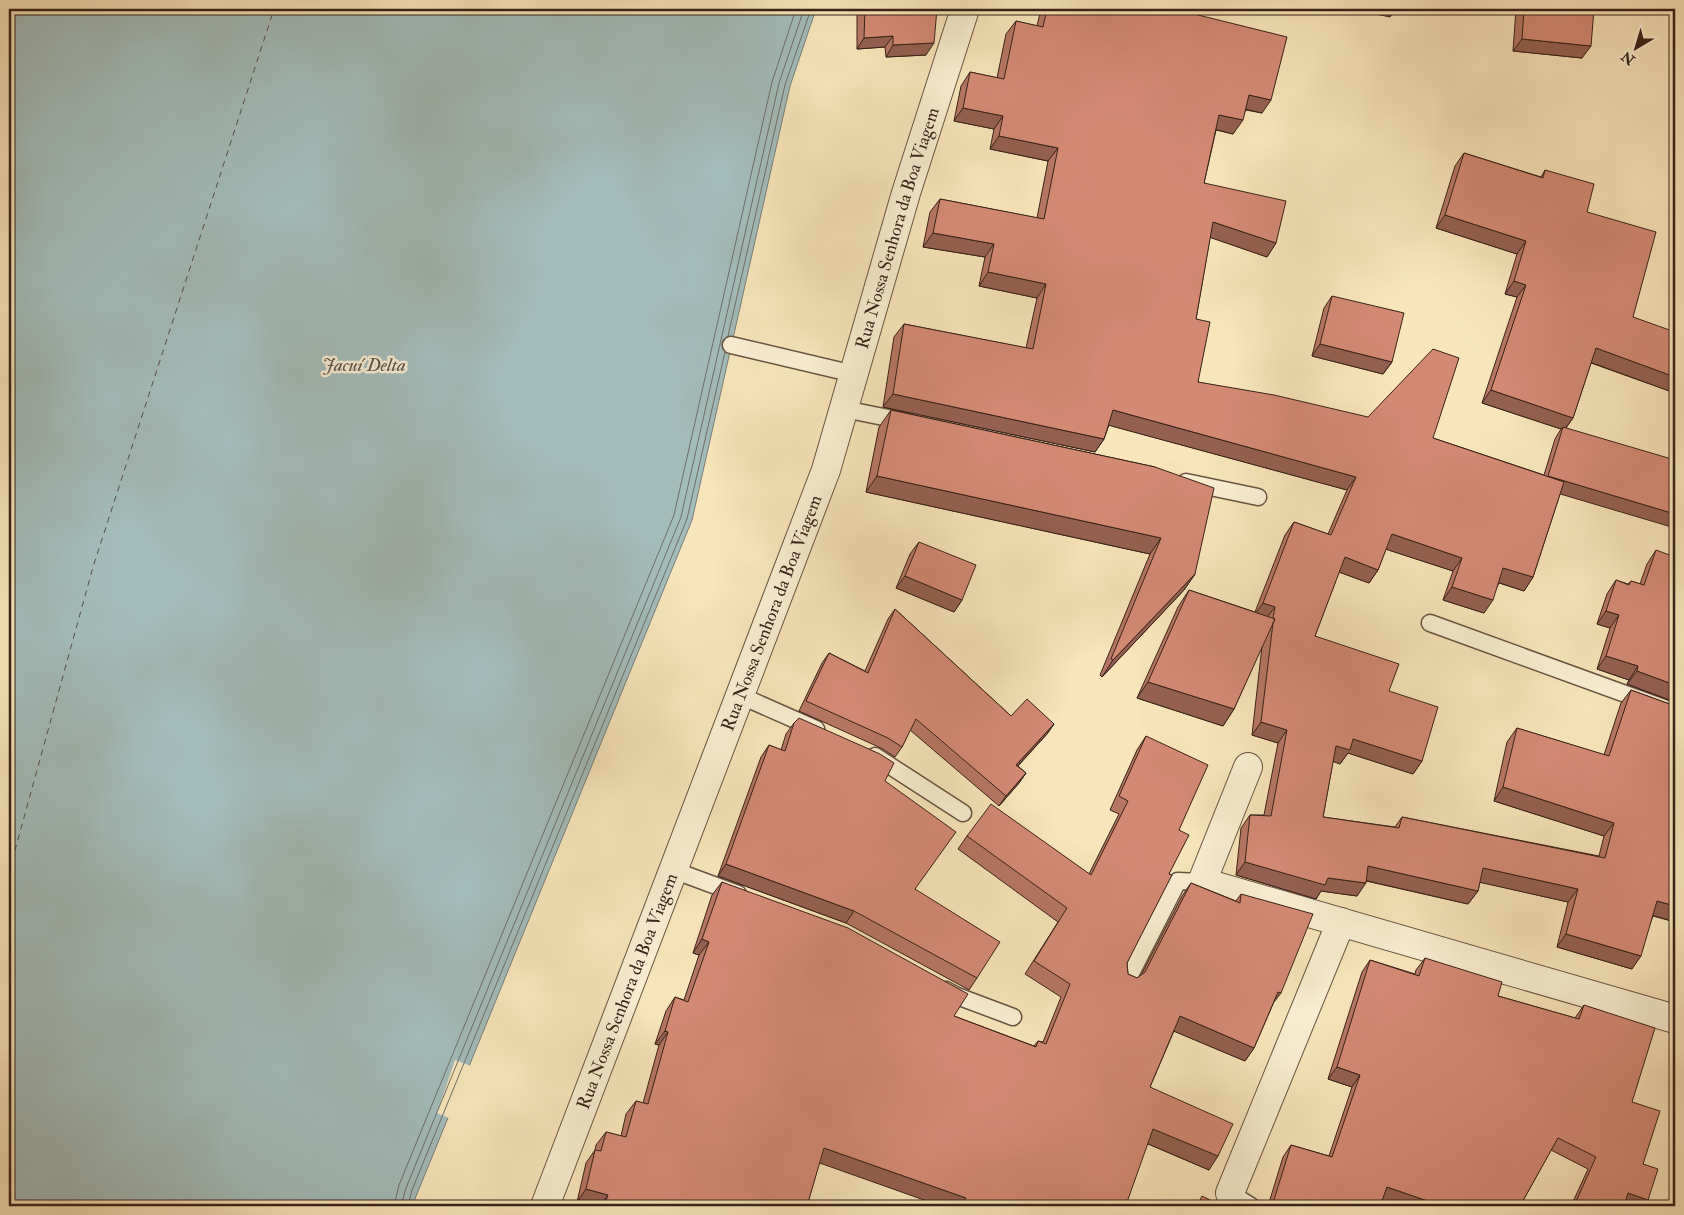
<svg xmlns="http://www.w3.org/2000/svg" width="1684" height="1215" font-family="'IM FELL Double Pica',serif">
  <style>
    .water { fill: #a2bcba; stroke: #787e7a }
    .pier { fill: #f8e5bb }
    .lines { fill: none; stroke-linecap: round; stroke-linejoin: round }
    .shore { stroke: #6d6f6a; stroke-width: 1 }
    .ferry { stroke: #585049; stroke-width: 1; stroke-dasharray: 6 5; stroke-linecap: butt }
    .service-casing { stroke: #685342; stroke-width: 19 }
    .minor-casing { stroke: #685342; stroke-width: 30 }
    .service { stroke: #faeed3; stroke-width: 16 }
    .minor { stroke: #faeed3; stroke-width: 28 }
    .wall { fill: #b67665; stroke: #382219 }
    .shaded-wall { fill: #946052; stroke: #382219 }
    .building { fill: #d48975; stroke: #382219 }
    .labels { text-anchor: middle; stroke-width: 5; stroke-linejoin: round; paint-order: stroke }
    .street-label { font-size: 18px; fill: #382219; stroke: #faeed3 }
    .water-label { font-size: 19px; font-style: italic; fill: #585049; stroke: #faeed3 }
  </style>
  <rect width="100%" height="100%" fill="#f8e5bb"/>
  <filter id="stains"><feTurbulence type="fractalNoise" baseFrequency=".004" numOctaves="4"/><feColorMatrix values="0 0 0 0 .2 0 0 0 0 .09 0 0 0 0 .02 0 0 0 .5 -.17"/></filter>
  <radialGradient id="worn" r=".72"><stop offset=".6" stop-color="#630" stop-opacity="0"/><stop offset="1" stop-color="#630" stop-opacity=".3"/></radialGradient>
  <path class="water" d="M9 9H816L790 86 692 520 412 1206H9Z"/>
  <path class="pier" d="M455 1060 471 1066 449 1118 437 1113Z"/>
  <g class="lines">
    <path class="shore" d="M728 336 785 85 811 9
      M394 1206 399 1185 674 515 772 82 796 9
      M401 1206 406 1188 681 517 779 83 804 9
      M408 1206 412 1190 687 519 725 352"/>
    <path class="ferry" d="M9 872 93 567 274 9"/>
    <defs>
      <path id="service" d="M731 345 854 374
        M844 409 908 422
        M1186 482 1258 497
        M1430 623 1675 712
        M739 695 816 729
        M875 756 963 813
        M673 870 738 894
        M1127 981 1178 881 1202 882
        M946 990 957 996 1013 1017
        M1230 1193 1251 1206"/>
      <g id="minor">
        <path d="M1248 767 1202 882 1675 1019"/>
        <path d="M1230 1193 1341 922"/>
        <path id="s1" d="M545 1206 826 470 906 193 965 9"/>
      </g>
    </defs>
    <use href="#service" class="service-casing"/>
    <use href="#minor" class="minor-casing"/>
    <use href="#service" class="service"/>
    <use href="#minor" class="minor"/>
  </g>
  <path class="wall" d="M857 9H937L926 55 886 57 885 47 857 49Z
    M1041 9H1183L1182 11 1262 113 1246 110 1233 134 1216 130 1204 183 1276 243 1267 257 1210 237 1196 319 1198 382 1433 438 1544 475 1555 439 1561 429 1482 403 1517 297 1505 294 1517 254 1436 228 1455 166 1464 153 1541 177 1545 170 1587 212 1633 317 1675 393 1591 363 1573 418 1566 428 1560 494 1533 577 1524 591 1499 583 1484 613 1443 600 1453 571 1386 549 1378 570 1369 583 1339 572 1315 636 1389 691 1422 761 1413 774 1348 753 1340 764 1333 761 1323 817 1395 827 1402 817 1599 856 1604 836 1494 801 1507 742 1517 728 1604 755 1621 703 1631 690 1675 706V922L1653 916 1632 969 1557 947 1568 902 1480 882 1478 891 1468 904 1366 881 1357 896 1321 891 1316 899 1236 875 1241 828 1250 815H1264L1278 743 1252 735 1262 646 1234 709 1223 726 1137 698 1178 607 1189 590 1255 612 1285 535 1294 522 1328 534 1347 490 1109 425 1104 439 1095 452 883 407 894 337 904 324 1026 348 1037 298 979 286 985 257 923 247 930 212 940 199 1037 218 1048 161 990 149 994 129 954 121 961 86 970 72 997 78 1006 34 1016 21 1037 26Z
    M1516 9H1594L1582 58 1513 51Z
    M1332 296 1392 362 1383 374 1312 356 1324 308Z
    M891 410 1155 467 1195 574 1184 590 1102 677 1100 675 1150 554 866 492 879 427Z
    M919 542 962 600 954 612 896 588 910 554Z
    M1656 550 1675 702 1627 684 1629 680 1597 669 1610 628 1597 624 1607 594 1616 580 1628 584 1631 581 1640 584 1647 564Z
    M895 609 1011 716 1054 724 1047 734 1018 766 1026 773 1019 783 999 806 910 730 902 747 895 757 881 748 799 711 822 663 829 653 865 671 888 619Z
    M794 723 885 781 915 889 977 978 969 990 846 923 718 876 761 757 769 745 781 750 786 734Z
    M1146 736 1179 830 1169 874 1127 963 1128 974 1137 978 1141 975 1182 896 1191 883 1236 901 1241 894 1273 1004 1254 1048 1245 1061 1174 1031 1150 1087 1209 1170 1148 1144 819 1163 807 1206H590L577 1202 586 1163 595 1150 596 1145 606 1132 621 1136 626 1114 636 1101 643 1103 659 1045 655 1044 666 1011 675 997 684 1000 699 955 693 953 712 895 722 882 954 1016 1034 1046 1038 1041 1043 1042 1061 997 1025 974 1058 922 958 849 967 836 1089 874 1119 814 1110 810 1137 750Z
    M1425 958 1498 996 1575 1018 1584 1005 1632 1102 1643 1164 1648 1200 1643 1206H1571L1588 1169 1551 1150 1520 1206H1400L1382 1200 1380 1206H1268L1283 1157 1291 1145 1329 1156 1352 1087 1328 1079 1362 972 1370 960 1415 974 1416 970Z"/>
  <path class="shaded-wall" d="M1353 9H1396L1390 17Z
    M893 36 885 47 857 49 864 38Z
    M1522 39 1591 46 1582 58 1513 51Z
    M934 43 926 55 886 57 893 45Z
    M1249 95 1271 100 1262 113 1240 108Z
    M963 108 1003 116 994 129 954 121Z
    M1219 115 1243 120 1233 134 1210 128Z
    M999 136 1058 148 1048 161 990 149Z
    M1445 215 1526 241 1517 254 1436 228Z
    M1213 222 1276 243 1267 257 1203 235Z
    M933 233 994 244 985 257 923 247Z
    M988 272 1046 284 1037 298 979 286Z
    M1514 281 1526 285 1517 297 1505 294Z
    M1320 344 1392 362 1383 374 1312 356Z
    M1596 348 1675 377V393L1587 361Z
    M1491 390 1573 418 1564 430 1563 427 1561 429 1482 403Z
    M893 394 1104 439 1095 452 883 407Z
    M1113 410 1356 477 1347 490 1104 424Z
    M877 476 1161 538 1150 554 866 492Z
    M1548 476 1675 514V528L1540 488Z
    M1392 534 1462 558 1453 571 1382 548Z
    M1345 557 1378 570 1369 583 1336 571Z
    M1503 568 1533 577 1524 591 1494 581Z
    M1195 574 1184 590 1102 677 1113 660Z
    M905 576 962 600 954 612 896 588Z
    M1452 587 1493 600 1484 613 1443 600Z
    M1263 603 1275 607 1265 620 1253 617Z
    M1606 611 1619 615 1610 628 1597 624Z
    M1606 656 1638 666 1629 680 1597 669Z
    M1637 671 1675 685V702L1627 684Z
    M1148 682 1234 709 1223 726 1137 698Z
    M1261 722 1287 730 1278 743 1252 735Z
    M1054 724 1047 734 1010 774 1016 765Z
    M1353 739 1422 761 1413 774 1348 753 1340 764 1326 759 1336 746Z
    M1026 773 1019 783 999 806 1006 796Z
    M1503 787 1614 823 1604 836 1494 801Z
    M1245 862 1328 878 1366 883 1357 896 1321 891 1316 899 1236 875Z
    M726 864 854 911 846 923 718 876Z
    M1368 866 1478 891 1468 904 1359 879Z
    M1483 868 1578 889 1568 902 1474 881Z
    M1657 901 1675 906V922L1648 914Z
    M1566 934 1641 956 1632 969 1557 947Z
    M702 939 709 942 699 955 693 953Z
    M1278 992 1281 993 1271 1006Z
    M1180 1016 1254 1048 1245 1061 1171 1030Z
    M665 1031 668 1032 659 1045 655 1044Z
    M1337 1067 1360 1075 1352 1087 1328 1079Z
    M1153 1129 1218 1156 1209 1170 1144 1142Z
    M824 1148 966 1198 960 1206H941L814 1161Z
    M1387 1187 1442 1206H1400L1379 1199Z
    M586 1189 608 1195 600 1206H590L577 1202Z
    M1628 1193 1648 1200 1643 1206H1623Z"/>
  <path class="building" d="M865 9H937L934 43 893 45V36L864 38Z
    M1047 9H1183L1182 11 1287 37 1271 100 1249 95 1243 120 1219 115 1204 183 1286 201 1276 243 1213 222 1196 319 1210 322 1198 382 1274 395 1368 417 1433 349 1459 358 1433 438 1564 482 1533 577 1503 568 1493 600 1452 587 1462 558 1392 534 1378 570 1345 557 1315 636 1399 664 1389 691 1438 707 1422 761 1353 739 1350 750 1336 746 1323 817 1399 828 1402 817 1605 858 1614 823 1503 787 1517 728 1609 756 1631 690 1675 706V906L1657 901 1641 956 1566 934 1578 889 1483 868 1478 891 1368 866 1366 883 1328 878 1325 885 1245 862 1250 815 1271 816 1287 730 1261 722 1273 623 1275 619 1273 618 1275 607 1263 603 1294 522 1331 535 1356 477 1113 410 1104 439 893 394 904 324 1033 349 1046 284 988 272 994 244 933 233 940 199 1044 219 1058 148 999 136 1003 116 963 108 970 72 1004 79 1016 21 1043 27Z
    M1524 9H1594L1591 46 1522 39Z
    M1464 153 1543 178 1545 170 1594 184 1587 212 1656 232 1633 317 1675 332V377L1596 348 1573 418 1491 390 1526 285 1514 281 1526 241 1445 215Z
    M1332 296 1404 313 1392 362 1320 344Z
    M891 410 1155 467 1214 488 1195 574 1113 660 1111 659 1161 538 877 476Z
    M1563 427 1675 460V514L1548 476Z
    M919 542 976 565 962 600 905 576Z
    M1656 550 1675 557V685L1637 671 1638 666 1606 656 1619 615 1606 611 1616 580 1629 585 1631 581 1644 585Z
    M1189 590 1275 619 1234 709 1148 682Z
    M895 609 1011 716 1027 699 1054 724 1016 765 1026 773 1006 796 916 719 902 747 888 738 806 701 829 653 868 673Z
    M799 718 880 754 894 763 885 781 956 832 915 889 1000 942 977 978 854 911 726 864 769 745 785 751 794 723Z
    M1146 736 1208 765 1179 830 1189 835 1169 874 1172 875 1127 963 1128 974 1137 978 1145 972 1191 883 1240 903 1241 894 1313 914 1281 993 1278 992 1254 1048 1180 1016 1150 1087 1233 1124 1218 1156 1153 1129 1126 1205 1129 1206H961L966 1198 824 1148 807 1206H604L608 1195 586 1189 595 1150 601 1151 606 1132 626 1137 636 1101 648 1104 668 1032 665 1031 675 997 688 1002 709 942 702 939 722 882 848 928 968 994 954 1016 1036 1047 1038 1041 1046 1044 1070 984 1034 961 1067 908 967 836 991 804 1091 875 1128 801 1119 796Z
    M1425 958 1502 982 1498 996 1579 1019 1584 1005 1655 1028 1632 1102 1660 1111 1643 1164 1658 1169 1648 1200 1628 1193 1624 1206H1574L1596 1157 1558 1138 1520 1206H1442L1387 1187 1380 1206H1272L1291 1145 1332 1157 1360 1075 1337 1067 1370 960 1419 976Z
    M1202 1196 1222 1206H1197Z"/>
  <g class="labels">
    <g class="street-label">
      <text dy="6" stroke="none"><textPath href="#s1" startOffset="1040">Rua Nossa Senhora da Boa Viagem</textPath></text>
      <text dy="6" stroke="none"><textPath href="#s1" startOffset="635">Rua Nossa Senhora da Boa Viagem</textPath></text>
      <text dy="6" stroke="none"><textPath href="#s1" startOffset="230">Rua Nossa Senhora da Boa Viagem</textPath></text>
    </g>
    <g class="water-label">
      <text x="364" y="371">Jacuí Delta</text>
    </g>
  </g>
  <rect width="1684" height="1215" fill="none" stroke="#f8e5bb" stroke-width="30"/>
  <rect x="10" y="10" width="1664" height="1195" fill="none" stroke="#382219" stroke-width="2.5"/>
  <rect x="15" y="15" width="1654" height="1185" fill="none" stroke="#382219"/>
  <g transform="translate(1636 48) rotate(218)" stroke="#faeed3" stroke-width="4" paint-order="stroke">
  <path d="M0-4L9 19L0 12L-9 19Z" fill="#382219"/>
  <text y="-8" font-size="14" font-weight="bold" text-anchor="middle" fill="#382219">N</text>
  </g>
  <rect width="100%" height="100%" filter="url(#stains)"/>
  <rect width="100%" height="100%" fill="url(#worn)"/>
</svg>
